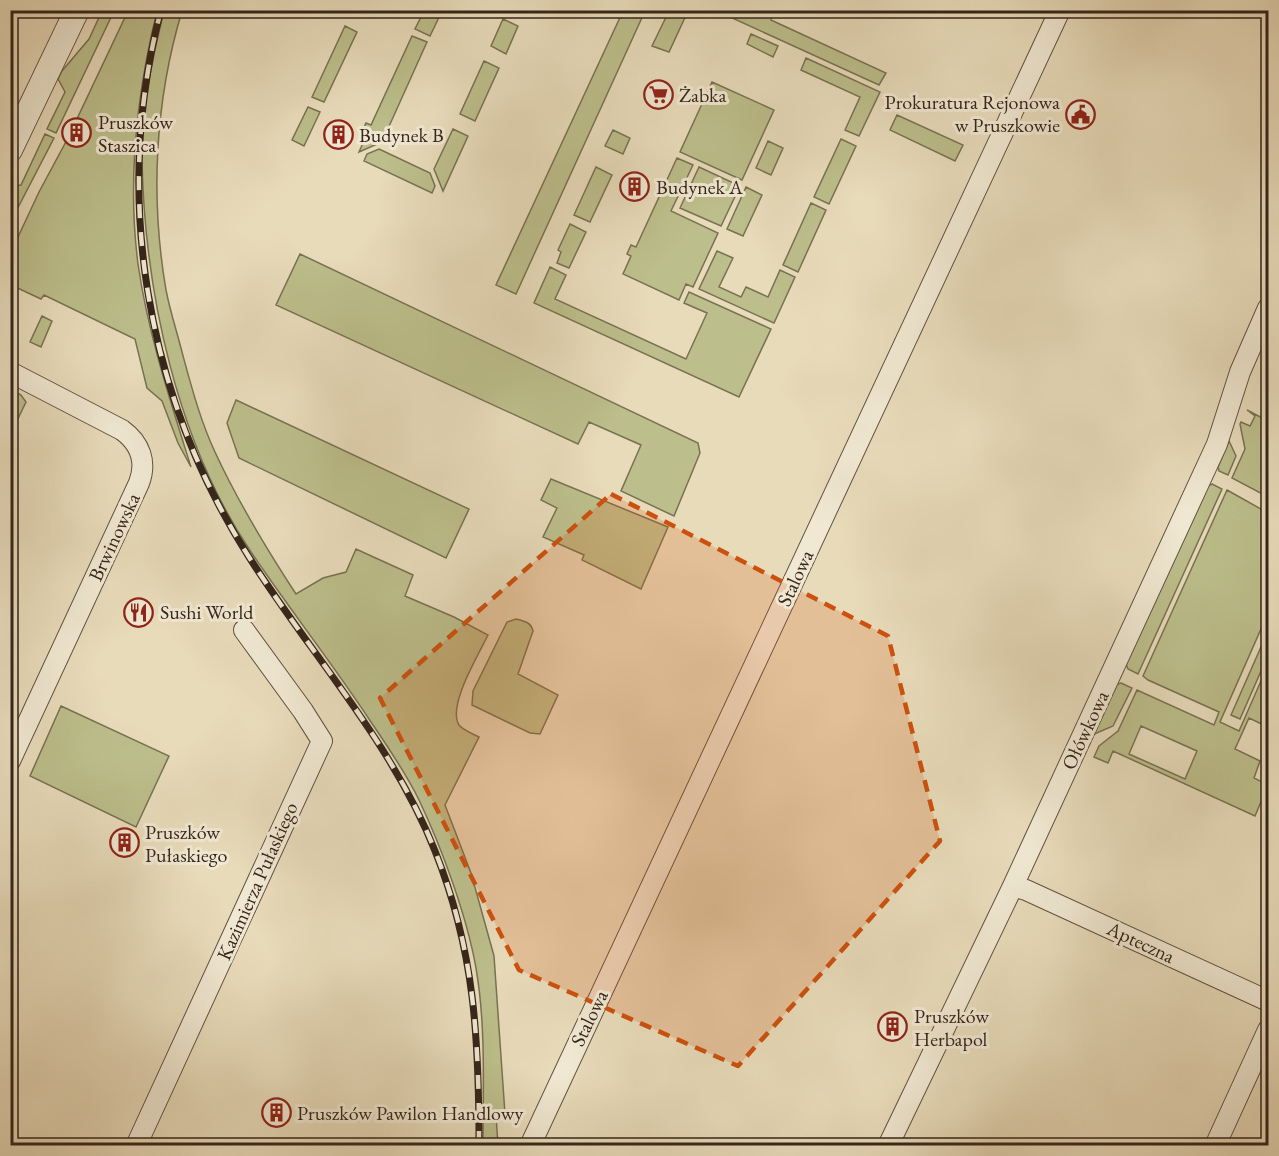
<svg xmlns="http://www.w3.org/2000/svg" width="1279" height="1156" font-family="'EB Garamond',serif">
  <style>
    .green { fill: #bcbe8b; stroke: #787252; stroke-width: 1.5; fill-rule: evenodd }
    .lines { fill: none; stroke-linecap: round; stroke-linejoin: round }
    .minor-casing { stroke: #625242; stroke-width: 22 }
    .tertiary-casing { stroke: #625242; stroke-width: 26 }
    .minor { stroke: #f0e8d2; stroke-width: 20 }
    .tertiary { stroke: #f0e8d2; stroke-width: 24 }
    .rail-casing { stroke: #35251a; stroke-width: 7 }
    .rail { stroke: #f0e8d2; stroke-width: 4.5; stroke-dasharray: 14; stroke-linecap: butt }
    .marked { fill: #cd510e; fill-opacity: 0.2; stroke: #cd510e; stroke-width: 4.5; stroke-dasharray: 12 8; stroke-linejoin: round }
    .labels { text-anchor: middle; stroke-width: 6; stroke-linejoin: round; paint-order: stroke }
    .poi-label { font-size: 20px; fill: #35251a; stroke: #f0e8d2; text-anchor: start }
    .street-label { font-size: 20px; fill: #35251a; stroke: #f0e8d2 }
  </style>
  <rect width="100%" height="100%" fill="#e8dbba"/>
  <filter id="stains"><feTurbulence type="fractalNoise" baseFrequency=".00333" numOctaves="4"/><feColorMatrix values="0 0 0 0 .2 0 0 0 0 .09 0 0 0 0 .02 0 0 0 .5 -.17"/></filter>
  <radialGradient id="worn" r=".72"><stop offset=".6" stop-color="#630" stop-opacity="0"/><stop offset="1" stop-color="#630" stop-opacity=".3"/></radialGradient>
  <path class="green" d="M102 11H114L56 133 47 129 65 92 58 79 62 71 89 39Z
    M128 11H157C137 93 127 179 138 264 148 334 170 400 191 467L178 443 162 401 147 388 135 339 44 295 41 299 11 285V252L39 192 68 138 79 143 87 126 76 121Z
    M164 11H182C155 101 150 197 166 290 170 311 177 332 182 352 191 385 200 420 215 452 238 502 266 548 296 594L323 578 346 572 356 549 413 575 405 596 454 617 488 635C479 654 447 706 459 725 463 730 473 734 479 737L445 805 471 873 494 956 505 1114 496 1115 498 1145H483C483 1087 486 1026 476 968 467 917 442 848 419 800 406 773 388 747 371 722 333 664 290 610 251 552 177 442 145 293 142 162 141 111 152 59 164 11Z
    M424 11H442L430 36 415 29Z
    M623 11H645L516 294 496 285Z
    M669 11H688L669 52 652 46Z
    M717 11H751L760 15 762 11H774L771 20 886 73 879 85Z
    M503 19 518 26 506 54 491 46Z
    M345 26 357 32 324 102 312 97Z
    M751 34 778 46 773 57 747 44Z
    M412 36 427 42 382 142 359 152 367 134 362 132 366 123 371 125Z
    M806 58 880 92 859 136 845 130 860 97 801 70Z
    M484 61 499 68 475 121 460 114Z
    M712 82 774 110 742 180 680 152Z
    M308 107 320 112 304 146 292 140Z
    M897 115 963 145 955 161 890 130Z
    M453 129 468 136 443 191 434 169Z
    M613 130 630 138 623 154 605 146Z
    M45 134 54 138 11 221V186L21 185Z
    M841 139 856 146 829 204 814 197Z
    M768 141 783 148 771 175 756 168Z
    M379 149 430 173 435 186 432 193 364 161 367 154Z
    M677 158 693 165 671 211 718 233 693 287 686 284 679 300 623 274 631 256 627 254 631 245 636 247Z
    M596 167 612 175 590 222 574 215Z
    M699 167 740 186 721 226 680 208Z
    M746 187 762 195 743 236 727 229Z
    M811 203 826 210 798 272 783 265Z
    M570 224 586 232 569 268 557 263 561 252 558 250Z
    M717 251 733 258 719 287 741 297 746 287 768 297 780 270 795 277 774 323 699 289Z
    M300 254 698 443 700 453 674 516 621 491 641 445 589 422 578 444 276 305Z
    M550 267 566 275 555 299 686 359 707 313 684 303 689 292 771 329 739 397 534 303Z
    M42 316 52 321 41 347 30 342Z
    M11 389 21 395 26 402 11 433Z
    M236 400 469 509 446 558 239 458 227 423Z
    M1247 410 1268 421V497L1232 478 1245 449 1240 424 1241 422 1250 426 1255 416Z
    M1229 441 1236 456 1228 475 1219 471 1218 467Z
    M551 479 668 527 641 589 582 560 584 555 543 537 557 508 541 500Z
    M1212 484 1222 489 1138 674 1128 669 1126 664 1208 486Z
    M1227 490 1268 513V613L1220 722 1239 731 1268 665V727L1249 718 1235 749 1260 761 1254 778 1268 785 1255 816 1113 751 1108 763 1094 757 1099 746 1118 731 1137 690 1214 725 1219 712 1148 680 1143 676ZM1141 726 1197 751 1185 779 1129 754Z
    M516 619C524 621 531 622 533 631L518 674 558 695 540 734 530 733 472 705 473 691 507 622Z
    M1268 631V655L1240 719 1231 715Z
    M1121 683 1132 688 1113 726 1092 735 1115 685Z
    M61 706 169 756 136 827 30 776Z"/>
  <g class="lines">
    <defs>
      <path id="minor" d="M10 372 122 430C140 443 147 462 139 483L10 761
        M1013 886 1026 890 1268 1001
        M136 1146 322 741 303 711 244 630
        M530 1146 1060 10
        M888 1146 1013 886 1217 444 1240 372 1268 308
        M1215 1146 1268 1030"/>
      <path id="tertiary" d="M10 150 77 10"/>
    </defs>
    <use href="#minor" class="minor-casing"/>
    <use href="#tertiary" class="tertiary-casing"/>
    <use href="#minor" class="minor"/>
    <use href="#tertiary" class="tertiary"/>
    <defs>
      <path id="rail" d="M161 10C112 196 146 396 249 557 311 655 392 742 435 851 475 951 479 1040 479 1146"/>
    </defs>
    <use href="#rail" class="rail-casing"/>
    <use href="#rail" class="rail"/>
  </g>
  <path class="marked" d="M611 494 888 636 940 841 738 1066 519 970 380 698Z"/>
  <defs>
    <symbol id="supermarket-ring" viewBox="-11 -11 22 22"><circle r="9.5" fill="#f0e8d2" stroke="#8f2418" stroke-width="1.5"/><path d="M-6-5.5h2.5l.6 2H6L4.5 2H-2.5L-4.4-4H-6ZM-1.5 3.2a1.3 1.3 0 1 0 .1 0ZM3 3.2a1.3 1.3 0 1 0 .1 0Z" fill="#8f2418"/></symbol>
    <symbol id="civic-ring" viewBox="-11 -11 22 22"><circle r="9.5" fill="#f0e8d2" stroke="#8f2418" stroke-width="1.5"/><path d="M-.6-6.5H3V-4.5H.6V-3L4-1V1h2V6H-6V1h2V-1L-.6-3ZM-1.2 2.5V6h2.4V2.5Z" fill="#8f2418"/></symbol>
    <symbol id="building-ring" viewBox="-11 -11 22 22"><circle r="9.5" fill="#f0e8d2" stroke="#8f2418" stroke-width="1.5"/><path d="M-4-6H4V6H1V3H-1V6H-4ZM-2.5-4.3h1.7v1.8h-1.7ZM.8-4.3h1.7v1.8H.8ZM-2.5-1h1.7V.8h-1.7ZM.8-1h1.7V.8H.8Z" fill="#8f2418"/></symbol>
    <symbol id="restaurant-ring" viewBox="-11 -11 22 22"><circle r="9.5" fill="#f0e8d2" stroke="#8f2418" stroke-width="1.5"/><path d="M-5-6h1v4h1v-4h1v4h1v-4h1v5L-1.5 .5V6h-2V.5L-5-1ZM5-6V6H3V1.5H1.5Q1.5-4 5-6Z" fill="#8f2418"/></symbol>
  </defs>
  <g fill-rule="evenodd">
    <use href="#supermarket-ring" x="642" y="78" width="33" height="33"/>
    <use href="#civic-ring" x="1064" y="98" width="33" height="33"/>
    <use href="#building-ring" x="60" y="116" width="33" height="33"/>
    <use href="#building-ring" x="322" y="118" width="33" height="33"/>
    <use href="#building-ring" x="618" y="170" width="33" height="33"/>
    <use href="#restaurant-ring" x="122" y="596" width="33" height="33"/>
    <use href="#building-ring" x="108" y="826" width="33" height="33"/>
    <use href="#building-ring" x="876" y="1010" width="33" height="33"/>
    <use href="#building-ring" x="260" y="1096" width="33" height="33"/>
  </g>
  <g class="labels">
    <g class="poi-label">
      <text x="679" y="102">Żabka</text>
      <text x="1060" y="109" text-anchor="end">Prokuratura Rejonowa<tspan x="1060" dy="23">w Pruszkowie</tspan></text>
      <text x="98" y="129">Pruszków<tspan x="98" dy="23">Staszica</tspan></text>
      <text x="359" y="142">Budynek B</text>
      <text x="656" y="194">Budynek A</text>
      <text x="160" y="619">Sushi World</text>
      <text x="145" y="839">Pruszków<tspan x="145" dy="23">Pułaskiego</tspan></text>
      <text x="914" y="1023">Pruszków<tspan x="914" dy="23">Herbapol</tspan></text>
      <text x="297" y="1120">Pruszków Pawilon Handlowy</text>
    </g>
    <g class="street-label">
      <text transform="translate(114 537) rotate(-65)" y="7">Brwinowska</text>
      <text transform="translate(795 578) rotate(-65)" y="7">Stalowa</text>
      <text transform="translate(1085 730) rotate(-65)" y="7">Ołówkowa</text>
      <text transform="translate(257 881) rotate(-66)" y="7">Kazimierza Pułaskiego</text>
      <text transform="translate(1141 942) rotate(25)" y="7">Apteczna</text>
      <text transform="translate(589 1018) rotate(-64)" y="7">Stalowa</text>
    </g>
  </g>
  <rect width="1279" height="1156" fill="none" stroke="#e8dbba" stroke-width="36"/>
  <rect x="12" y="12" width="1255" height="1132" fill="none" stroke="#35251a" stroke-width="3"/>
  <rect x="18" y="18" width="1243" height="1120" fill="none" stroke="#35251a" stroke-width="1.5"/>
  <rect width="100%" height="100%" filter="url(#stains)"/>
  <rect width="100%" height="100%" fill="url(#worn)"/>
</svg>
